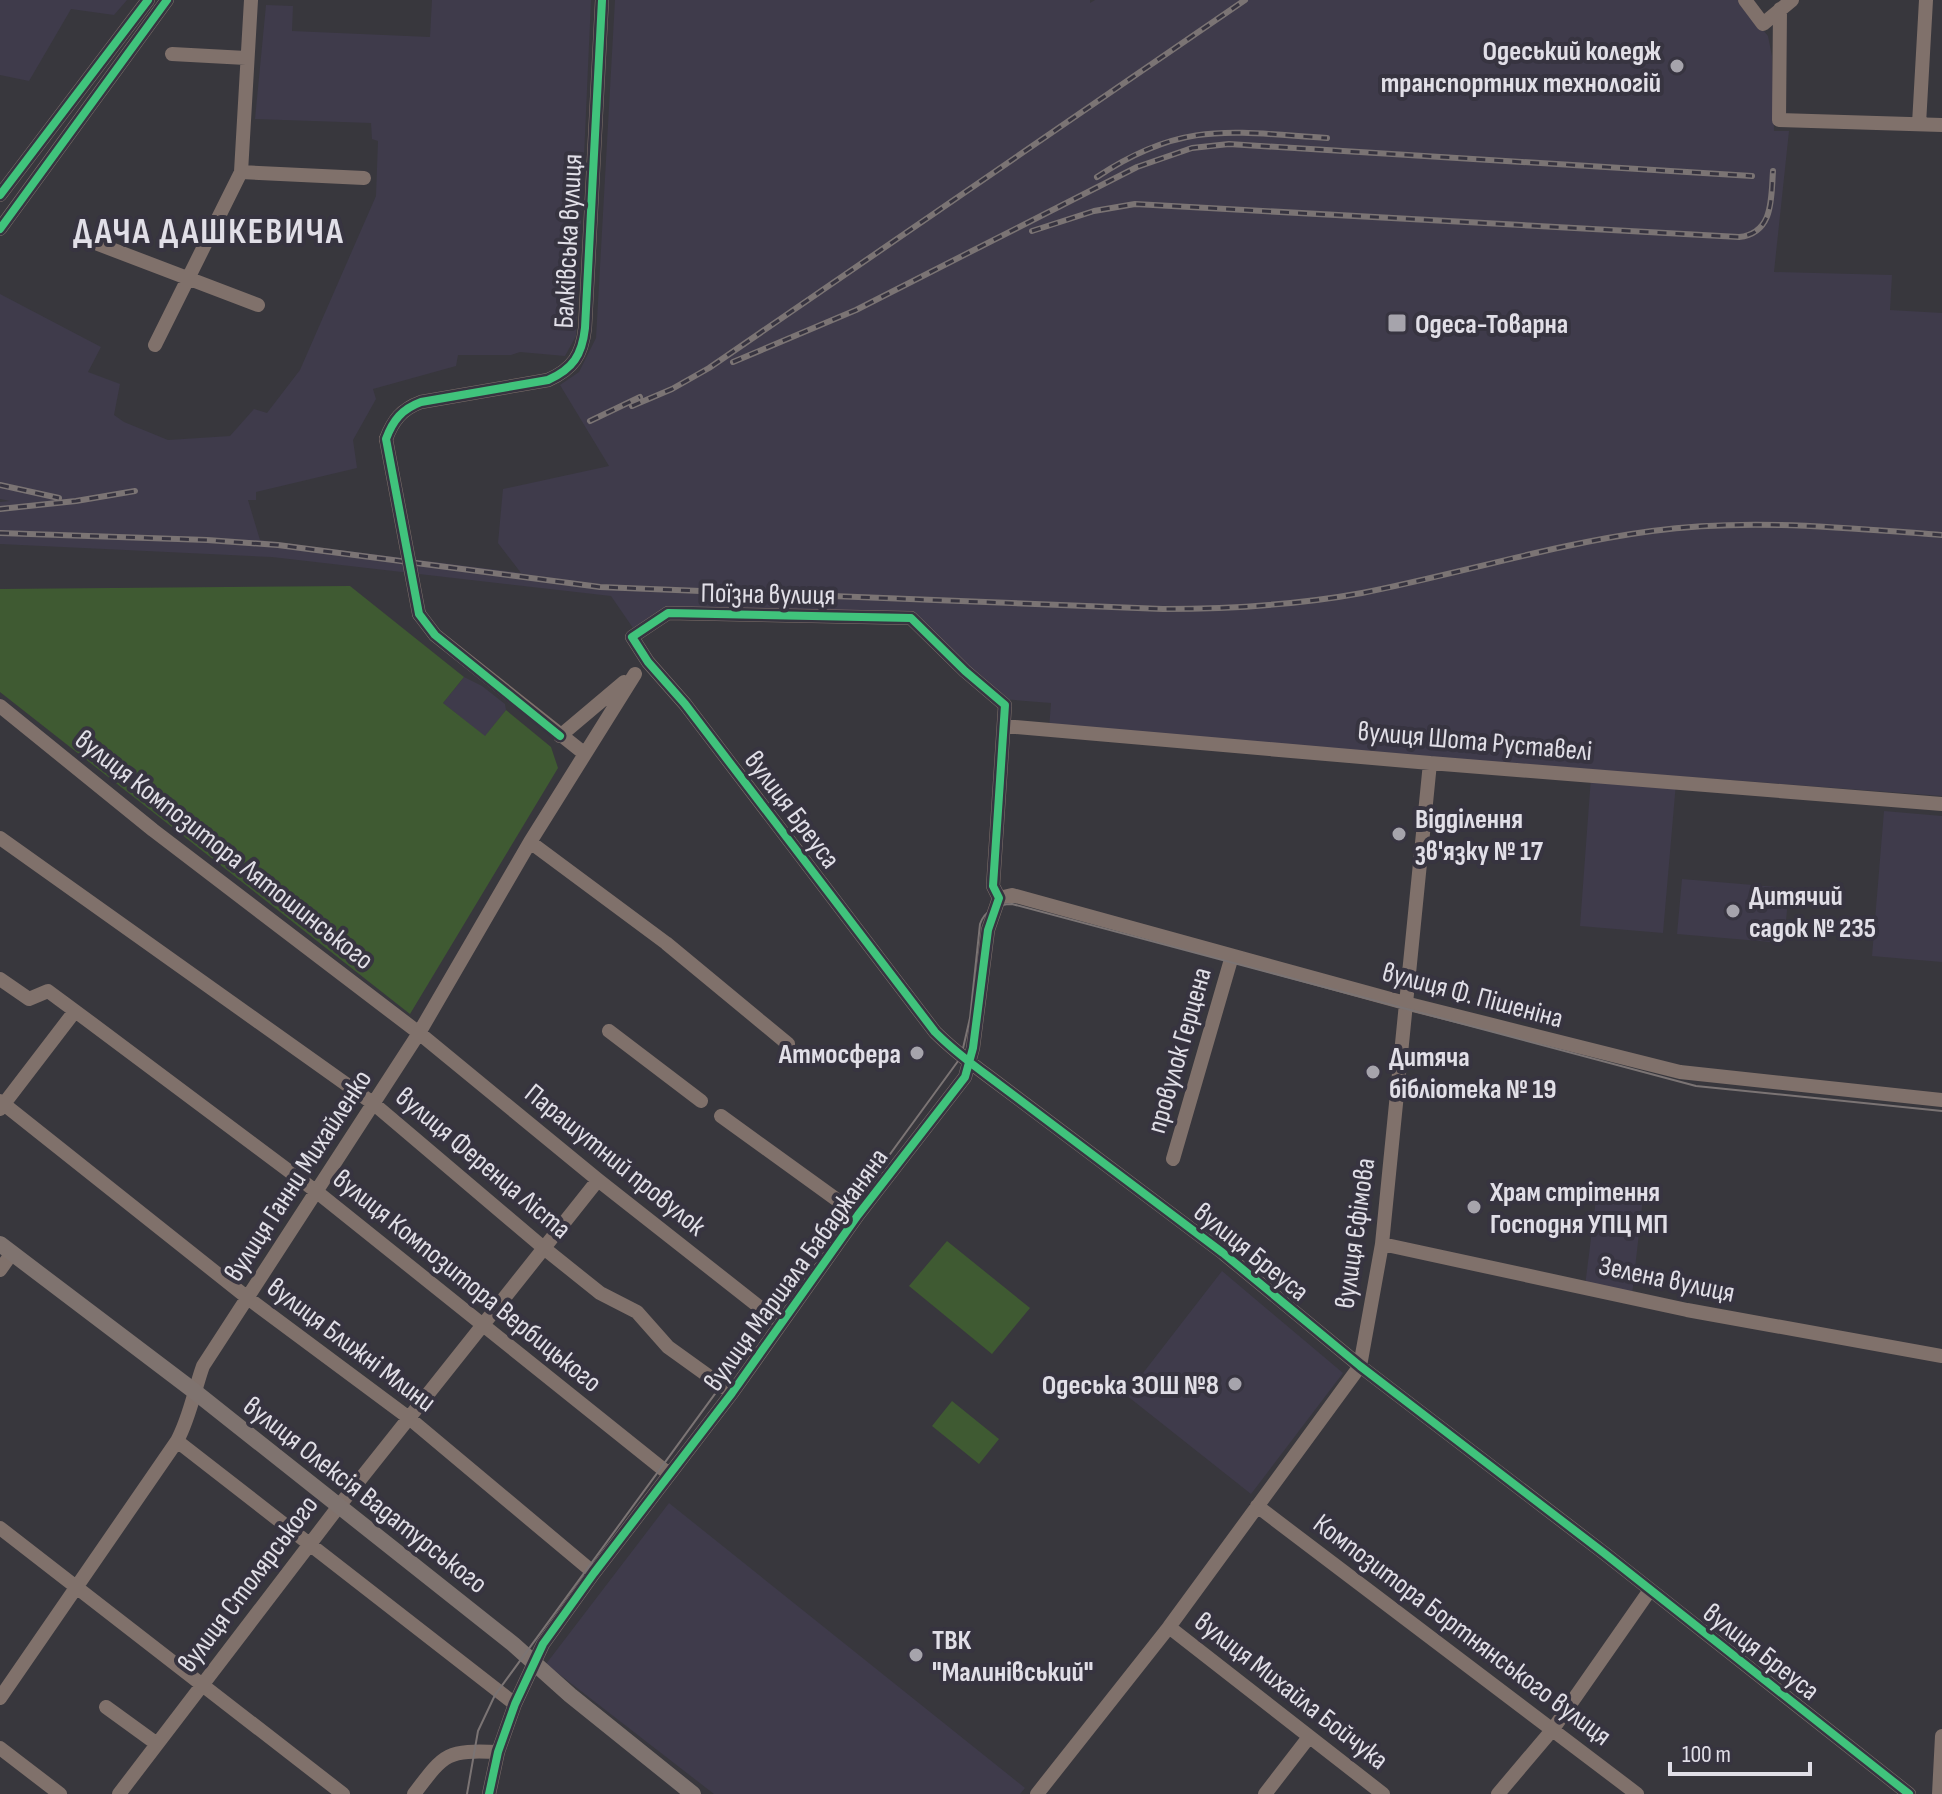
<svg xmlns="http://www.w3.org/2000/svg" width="1942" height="1794" font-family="'Sofia Sans Condensed',sans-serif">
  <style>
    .built { fill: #3f3b4b }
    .green { fill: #3f5a32 }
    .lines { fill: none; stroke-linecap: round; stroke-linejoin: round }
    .minor { stroke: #80716b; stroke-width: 14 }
    .major { stroke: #7f736f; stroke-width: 16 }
    .tram { stroke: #7b7474; stroke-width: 2 }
    .rail-casing { stroke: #7b7474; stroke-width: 6 }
    .rail { stroke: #373440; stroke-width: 3; stroke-dasharray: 9; stroke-linecap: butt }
    .minor-bridge { stroke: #80716b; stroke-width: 14 }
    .cycleway-casing { stroke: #373440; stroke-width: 13 }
    .cycleway { stroke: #40c37c; stroke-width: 8 }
    .poi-dot { fill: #a6a4ac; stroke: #373440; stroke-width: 3 }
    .labels { text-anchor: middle; stroke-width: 8; stroke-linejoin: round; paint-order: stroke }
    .poi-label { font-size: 28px; font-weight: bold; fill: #e1dfe7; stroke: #373440; text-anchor: start }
    .street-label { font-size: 28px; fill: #e1dfe7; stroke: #373440 }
    .district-label { font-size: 36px; font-weight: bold; letter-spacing: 2px; fill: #e1dfe7; stroke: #373440 }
  </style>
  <rect width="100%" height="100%" fill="#38373d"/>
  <path class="built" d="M0 0H127L114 15 71 9 29 81 0 75Z
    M432 0H591L576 336 565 356 520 352 511 355H458L456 366 373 389 376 399 353 440 357 468 256 492V500H248L260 540 521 573 498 543 503 489 609 466 560 385 579 372 596 338 615 0H1090V3L1095 0H1738L1768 36 1772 56 1774 131H1789L1774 272 1892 275 1890 310 1942 313V796L1049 729 1051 703 1002 699 914 615 667 609 633 628 611 596 272 557 0 544V502L10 501 0 499V294L101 347 88 372 120 384 114 415 124 422 168 440 230 436 254 409 267 413 300 370 376 196 378 141 372 139 371 123 255 119 266 5 293 6 292 31 430 37Z
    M464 677 482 686 505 704 506 710 485 737 443 703Z
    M1591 777 1676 783 1663 933 1580 926Z
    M1884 811 1942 816V962L1872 956Z
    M1682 879 1789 888 1784 943 1677 934Z
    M1598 1183 1644 1189 1632 1295 1585 1286Z
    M1222 1271 1343 1373 1251 1494 1126 1395Z
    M669 1503 1025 1788 1020 1794H714L546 1664Z"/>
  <path class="green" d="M350 586 464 677 443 703 485 736 506 710 551 747 558 768 410 1014 0 692V589Z
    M947 1241 1030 1308 992 1354 909 1286Z
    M952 1401 999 1439 979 1464 932 1426Z"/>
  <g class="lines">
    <path class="minor" d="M1745 0 1763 24 1792 0
      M1780 9 1779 120 1942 125
      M172 54 246 58
      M1919 124 1926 0
      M241 172 364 178
      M0 195 148 0
      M0 229 167 0
      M98 244 258 305
      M155 345 241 172 251 0
      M386 439C393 420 402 409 421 402L548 380C573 369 582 355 585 328L602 0
      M419 614 435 635 585 754
      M0 706 153 830 419 1033 598 1180 781 1324
      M1004 726 1430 763 1942 804
      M560 736 624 682
      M0 838 374 1104 545 1249 600 1293 637 1312 668 1347 732 1393
      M530 842 666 943 788 1044
      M999 898 1012 895 1405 1003 1680 1072 1942 1100
      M0 979 29 999 48 991 75 1011 317 1192 669 1474
      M609 1031 701 1101
      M0 1101 249 1299 409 1418 594 1573
      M0 1109 75 1011
      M721 1116 858 1215
      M1173 1159 1232 956
      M1382 1244 1687 1310 1942 1356
      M0 1270 12 1253
      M177 1441 515 1704
      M1257 1506 1637 1794
      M0 1528 343 1794
      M1169 1627 1383 1794
      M0 1698 177 1441C190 1417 194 1391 203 1366L419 1033 530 842 635 674
      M106 1707 157 1744
      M0 1748 60 1794
      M119 1794 339 1506 598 1180
      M414 1794C445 1753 446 1750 498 1752
      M489 1794 498 1752 515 1704 543 1644 594 1573 732 1393 858 1215 965 1077 973 1048 988 930 999 898 993 886 1005 705 965 671 911 618 668 613 632 637 648 662 685 704 935 1032C952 1049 969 1062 988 1076L1223 1253 1360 1366 1604 1553 1909 1794
      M1037 1794 1169 1627 1360 1366 1382 1244 1430 763
      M1265 1794 1309 1737
      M1498 1794 1553 1729 1650 1590
      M1939 1794 1942 1736"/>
    <path class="major" d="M0 1244 194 1391 513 1644 570 1695 693 1794"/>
    <path class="tram" d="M467 1794 478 1731 495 1695 961 1057 970 1018 980 924C985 910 998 904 1012 904L1696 1086 1942 1111"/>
    <defs>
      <path id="rail" d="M1097 177C1183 120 1231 132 1327 138
        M1032 231 1094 211 1135 204 1739 237C1774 233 1771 198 1773 171
        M733 362 856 310 1137 167 1192 148 1229 144 1752 176
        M632 406 672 389 709 368 1245 0
        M590 421 640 397
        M0 485 59 498
        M0 509 76 501 135 491
        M0 533 207 540 278 545 600 587 1163 609C1230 609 1296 605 1362 593 1459 574 1554 544 1652 531 1748 518 1846 528 1942 535"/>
    </defs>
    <use href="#rail" class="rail-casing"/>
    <use href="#rail" class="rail"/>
    <path class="minor-bridge" d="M386 439 419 614"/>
    <defs>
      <path id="cycleway" d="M0 195 148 0
        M0 229 167 0
        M560 736 435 635 419 614 386 439C393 420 402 409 421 402L548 380C573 369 582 355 585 328L602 0
        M489 1794 498 1752 515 1704 543 1644 594 1573 732 1393 858 1215 965 1077 973 1048 988 930 999 898 993 886 1005 705 965 671 911 618 668 613 632 637 648 662 685 704 935 1032C952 1049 969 1062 988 1076L1223 1253 1360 1366 1604 1553 1909 1794"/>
    </defs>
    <use href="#cycleway" class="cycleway-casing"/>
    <use href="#cycleway" class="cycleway"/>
  </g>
  <g class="poi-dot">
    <circle cx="1677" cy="66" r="8"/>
    <rect x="1387" y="313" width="20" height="20" rx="4"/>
    <circle cx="1399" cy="834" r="8"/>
    <circle cx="1733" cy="911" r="8"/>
    <circle cx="917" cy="1053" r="8"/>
    <circle cx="1373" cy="1072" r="8"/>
    <circle cx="1474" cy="1207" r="8"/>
    <circle cx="1235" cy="1384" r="8"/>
    <circle cx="916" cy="1655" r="8"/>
  </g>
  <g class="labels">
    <g class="poi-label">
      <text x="1661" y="60" text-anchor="end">Одеський коледж<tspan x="1661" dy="32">транспортних технологій</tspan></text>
      <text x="1415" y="333">Одеса-Товарна</text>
      <text x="1415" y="828">Відділення<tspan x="1415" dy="32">зв'язку № 17</tspan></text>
      <text x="1749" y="905">Дитячий<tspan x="1749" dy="32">садок № 235</tspan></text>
      <text x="901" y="1063" text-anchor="end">Атмосфера</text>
      <text x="1389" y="1066">Дитяча<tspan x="1389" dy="32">бібліотека № 19</tspan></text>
      <text x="1490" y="1201">Храм стрітення<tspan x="1490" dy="32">Господня УПЦ МП</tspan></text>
      <text x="1219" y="1394" text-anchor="end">Одеська ЗОШ №8</text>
      <text x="932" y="1649">ТВК<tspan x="932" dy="32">"Малинівський"</tspan></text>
    </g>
    <g class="street-label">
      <text transform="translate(567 241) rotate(-87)" y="10">Балківська вулиця</text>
      <text transform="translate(768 593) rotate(1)" y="10">Поїзна вулиця</text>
      <text transform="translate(1475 740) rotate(5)" y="10">вулиця Шота Руставелі</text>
      <text transform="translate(793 809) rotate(53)" y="10">вулиця Бреуса</text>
      <text transform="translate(225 849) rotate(38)" y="10">вулиця Композитора Лятошинського</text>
      <text transform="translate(1473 994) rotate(15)" y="10">вулиця Ф. Пішеніна</text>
      <text transform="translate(1178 1050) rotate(-74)" y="10">провулок Герцена</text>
      <text transform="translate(616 1159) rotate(39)" y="10">Парашутний провулок</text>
      <text transform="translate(484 1162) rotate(40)" y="10">вулиця Ференца Ліста</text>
      <text transform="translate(297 1175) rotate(-57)" y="10">вулиця Ганни Михайленко</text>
      <text transform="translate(1354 1233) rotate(-82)" y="10">вулиця Єфімова</text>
      <text transform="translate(1252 1251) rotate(39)" y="10">вулиця Бреуса</text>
      <text transform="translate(795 1269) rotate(-54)" y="10">вулиця Маршала Бабаджаняна</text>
      <text transform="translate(1667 1278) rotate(12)" y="10">Зелена вулиця</text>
      <text transform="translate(468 1280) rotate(39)" y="10">вулиця Композитора Вербицького</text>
      <text transform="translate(352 1344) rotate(37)" y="10">вулиця Ближні Млини</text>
      <text transform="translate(366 1494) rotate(38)" y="10">вулиця Олексія Вадатурського</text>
      <text transform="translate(247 1583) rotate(-53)" y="10">вулиця Столярського</text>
      <text transform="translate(1463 1629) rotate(37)" y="10">Композитора Бортнянського вулиця</text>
      <text transform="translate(1762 1651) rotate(38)" y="10">вулиця Бреуса</text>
      <text transform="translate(1292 1690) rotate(38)" y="10">вулиця Михайла Бойчука</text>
    </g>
    <g class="district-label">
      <text x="209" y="243">ДАЧА ДАШКЕВИЧА</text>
    </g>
  </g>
  <path d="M1670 1762v12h140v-12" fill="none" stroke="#e1dfe7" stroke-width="4"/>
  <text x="1682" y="1762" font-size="24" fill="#e1dfe7" stroke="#373440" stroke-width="6" paint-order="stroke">100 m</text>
</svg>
